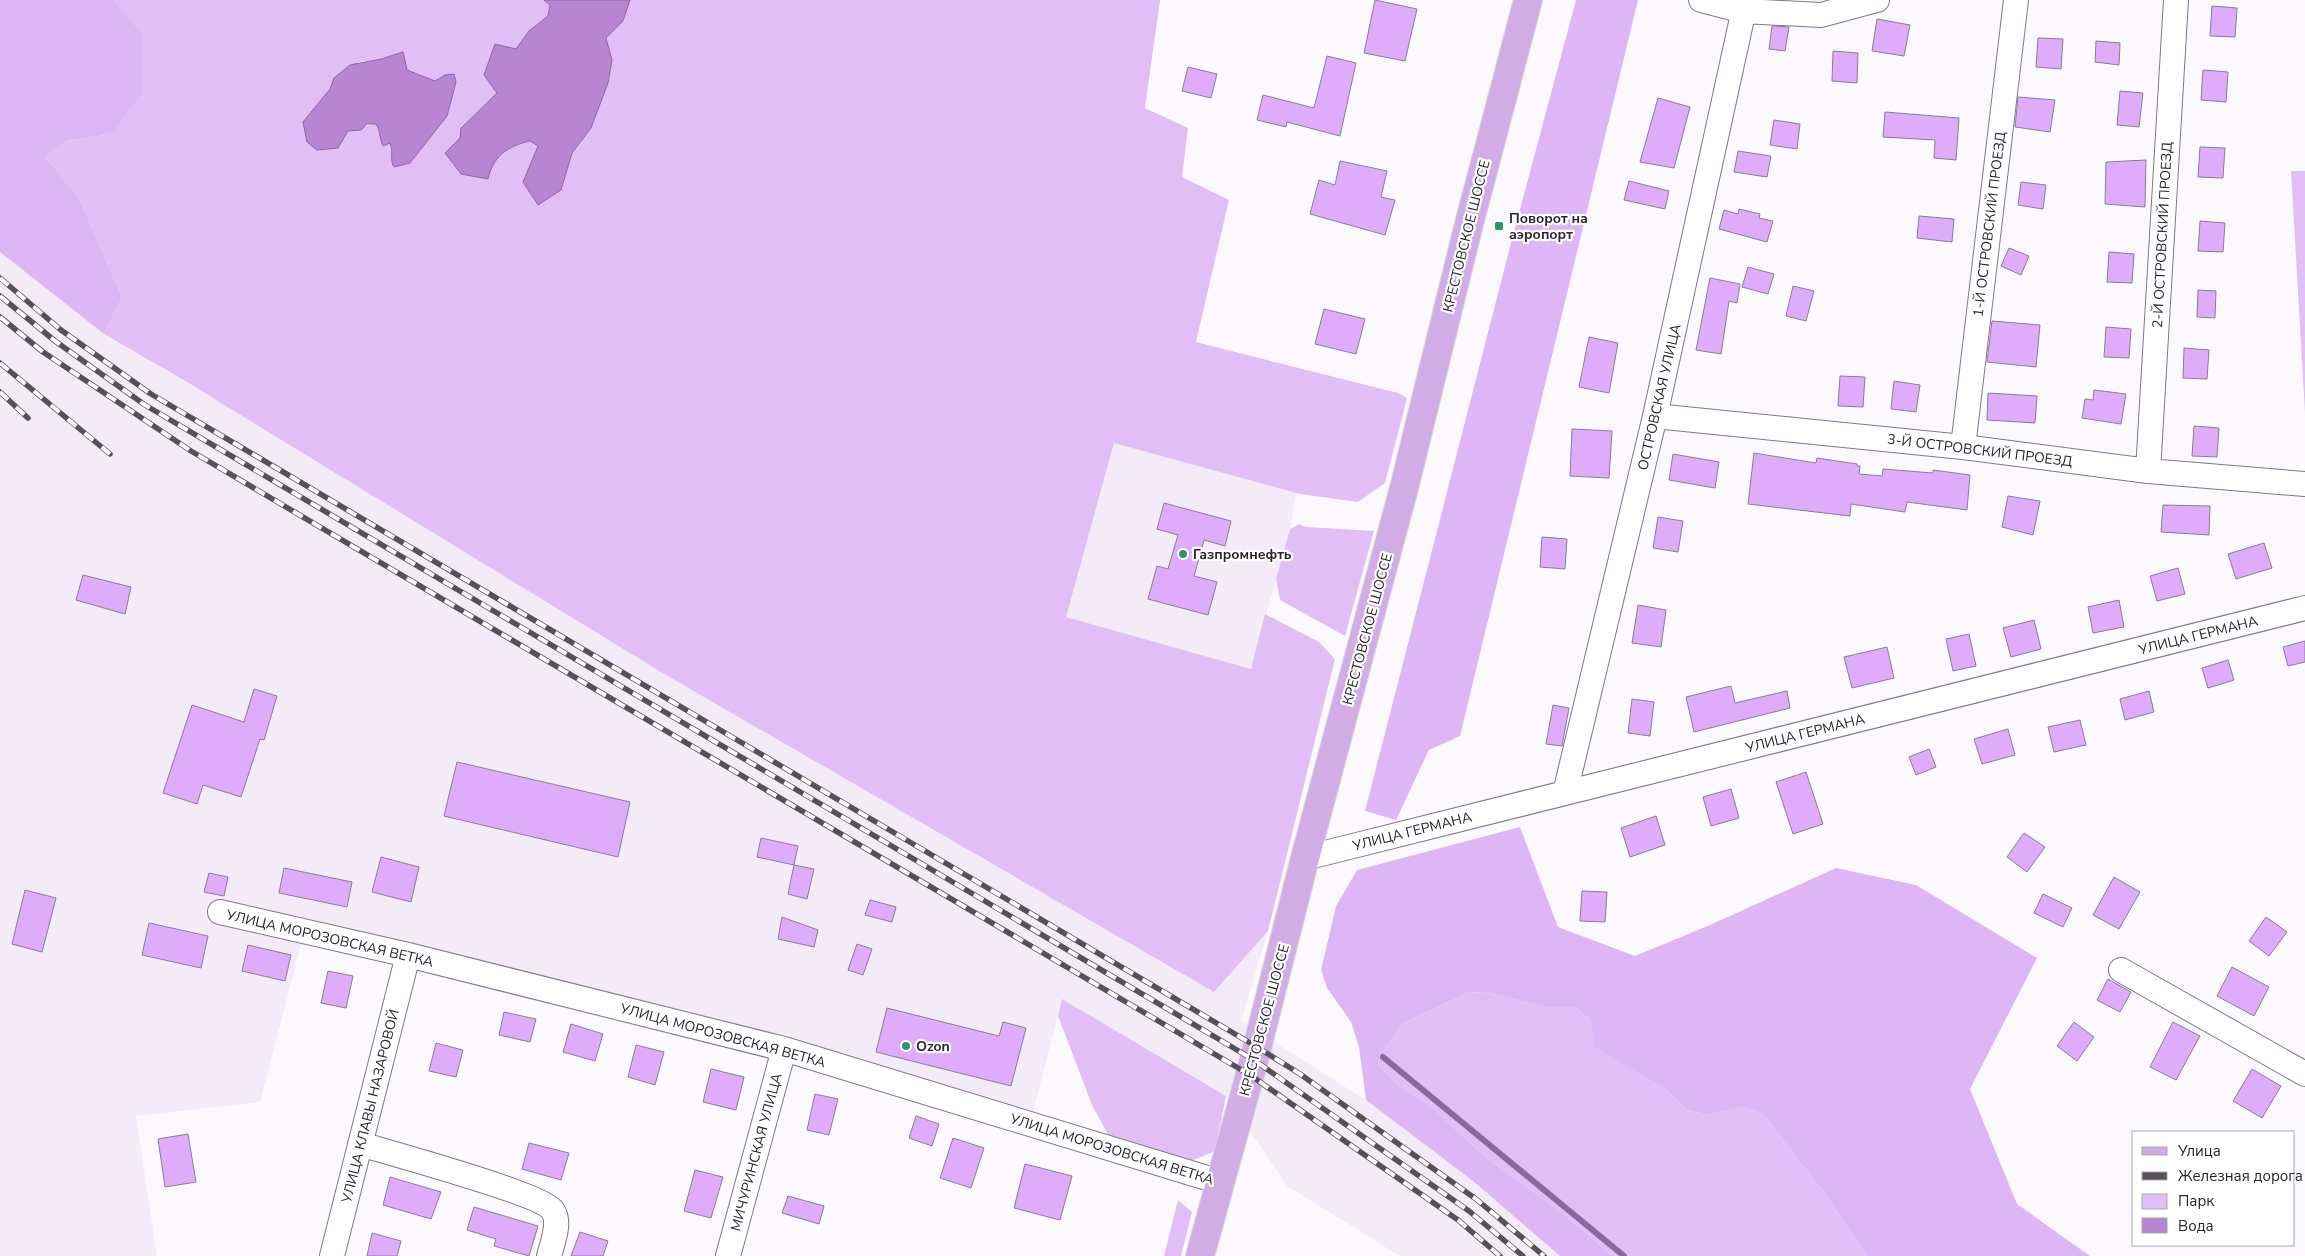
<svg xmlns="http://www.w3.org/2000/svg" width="2305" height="1256" font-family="'Nunito Sans',sans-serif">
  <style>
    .built { fill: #f3ebf7 }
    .green { fill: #e2bef6; fill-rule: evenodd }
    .forest { fill: #deb5f5 }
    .water { fill: #b785d2; stroke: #8c68a0 }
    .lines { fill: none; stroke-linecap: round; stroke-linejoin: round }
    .stream { stroke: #8c68a0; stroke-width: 6 }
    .building { fill: #dfacfc; stroke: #8a7c92 }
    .minor-casing { stroke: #82758a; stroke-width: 26 }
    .major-casing { stroke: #d8d8d9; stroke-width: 30 }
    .minor { stroke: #fff; stroke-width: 24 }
    .major { stroke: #d2ade5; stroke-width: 28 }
    .rail-casing { stroke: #565159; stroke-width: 5.5 }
    .rail { stroke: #fff; stroke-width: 4; stroke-dasharray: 11; stroke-linecap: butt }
    .poi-dot { fill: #30916b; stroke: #fff; stroke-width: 2 }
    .labels { text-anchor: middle; stroke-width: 4.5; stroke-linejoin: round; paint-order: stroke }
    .poi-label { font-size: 14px; font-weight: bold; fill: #29242d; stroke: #fff; text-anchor: start }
    .street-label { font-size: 14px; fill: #29242d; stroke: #fff }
  </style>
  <rect width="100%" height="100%" fill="#fcf9fe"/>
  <path class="built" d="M0 252 104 334 1214 991 1268 931 1241 1021 1366 1100 1473 1181 1560 1256H1400L1287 1186 1226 1096 1062 1000 1032 1116 308 918 260 1102 136 1116 157 1256H0Z
    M1114 443 1297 491 1290 529 1251 669 1065 618Z"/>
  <path class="green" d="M110 0H544L550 5 548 16 529 31 516 49 497 93 461 127 491 165 512 145 530 141 539 146 523 182 561 190 572 153 591 128 612 60 606 38 623 21 630 0H1160L1145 108 1188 128 1182 177 1229 200 1196 342 1398 393 1407 398 1385 483 1358 502 1300 494 1114 443 1066 617 1251 669 1265 614 1319 642 1335 659 1268 931 1214 992 666 675 185 381 104 334 122 297 79 197 45 157 67 141 112 134 113 0ZM402 53 407 70 435 81 445 75 456 82 447 116 410 163 391 162 393 151 390 143 383 145C379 138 381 133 376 124 366 124 361 130 351 131 336 131 318 125 303 122L330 89 359 62 381 59Z
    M2291 171H2305V413Z
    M1299 524 1306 527 1374 531 1345 636 1280 600 1276 579 1290 529Z
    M1486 992 1545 1007H1574L1590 1019 1597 1048 1665 1089 1687 1110 1706 1115 1744 1107 1763 1114 1825 1194 1867 1256H1612L1567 1216 1488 1159 1430 1106 1398 1085 1378 1064 1380 1055 1402 1024 1467 993Z
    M1062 999 1226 1096 1215 1151 1184 1164 1112 1142 1092 1105 1058 1016Z
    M1178 1200 1192 1212 1181 1256H1164Z"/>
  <path class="forest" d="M0 0H113L141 34 142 92 112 134 67 141 45 157 79 197 122 297 104 334 0 252Z
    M1576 0H1638L1460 736 1429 750 1396 820 1365 811 1511 243Z
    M1520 827 1558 927 1635 956 1710 925 1836 868 1916 885 2037 958 1970 1089 2017 1204 2090 1256H1867L1825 1194 1763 1114 1744 1107 1706 1115 1687 1110 1665 1089 1596 1048 1590 1019 1574 1007H1545L1486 992 1467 993 1402 1024 1380 1055 1378 1064 1398 1085 1430 1106 1488 1159 1567 1216 1612 1256H1560L1473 1181 1366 1100 1359 1047 1351 1022 1327 988 1321 970 1336 906 1357 870Z"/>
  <path class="water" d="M544 0H630L623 21 606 38 612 60 608 83 591 128 572 153 561 190 538 205 523 182 538 146 530 141C508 146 493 156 488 179L461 174 445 153 460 138 461 128 497 93 484 75 495 44 516 49 529 31 548 16 550 5Z
    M403 52 407 70 435 81 445 75 454 74 456 82 447 116 410 163 394 167C389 159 394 152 390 143L383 146C379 138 381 132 376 124H367L361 130 348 131 338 148 317 150 307 142 303 122 330 89 334 78 350 65 381 59Z"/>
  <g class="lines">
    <path class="stream" d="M1383 1057 1624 1256"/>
  </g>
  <path class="building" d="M1375 0 1417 9 1405 61 1364 53Z
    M2212 6 2237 8 2235 37 2210 36Z
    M1877 19 1910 25 1904 56 1872 51Z
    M1772 26 1789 27 1785 51 1769 49Z
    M2038 38 2063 39 2061 69 2036 67Z
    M2096 41 2120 43 2119 65 2095 62Z
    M1833 51 1858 53 1857 83 1832 81Z
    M1327 56 1356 63 1340 136 1287 122 1286 127 1257 120 1263 95 1314 108Z
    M1188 67 1217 74 1211 98 1182 91Z
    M2203 70 2228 72 2226 102 2201 100Z
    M2120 91 2143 93 2139 127 2117 125Z
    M2018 97 2055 100 2050 132 2015 127Z
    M1658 98 1690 107 1674 168 1640 162Z
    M1885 112 1959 118 1956 160 1934 158 1935 140 1883 137Z
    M1774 120 1800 124 1797 149 1770 145Z
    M2200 147 2225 148 2223 178 2198 177Z
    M1738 151 1771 156 1767 177 1734 172Z
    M2146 160 2145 207 2105 204 2106 162Z
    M1340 161 1387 171 1381 197 1395 200 1385 235 1310 214 1319 180 1335 185Z
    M1629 181 1669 191 1665 209 1624 200Z
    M2021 182 2046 185 2043 209 2018 205Z
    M1739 209 1760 214 1759 218 1773 221 1767 242 1719 229 1724 210 1738 214Z
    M1919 216 1954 219 1952 242 1917 238Z
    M2200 221 2225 223 2223 252 2198 251Z
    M2009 248 2029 256 2021 275 2001 266Z
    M2109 252 2134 254 2132 283 2107 282Z
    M1748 267 1774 274 1768 294 1742 287Z
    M1710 278 1740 284 1737 303 1729 301 1721 354 1696 350Z
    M1793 286 1814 291 1806 321 1786 316Z
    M2198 290 2216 291 2215 318 2197 317Z
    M1324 309 1365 319 1356 354 1315 344Z
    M1992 321 2040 325 2036 367 1987 362Z
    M2106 327 2131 329 2129 358 2104 357Z
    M1589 337 1618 343 1609 393 1579 387Z
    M2184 348 2209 350 2207 379 2183 378Z
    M1840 376 1865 377 1863 407 1838 406Z
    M1894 381 1920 385 1916 412 1891 409Z
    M2094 390 2126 394 2121 424 2082 418 2085 399 2093 400Z
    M1988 393 2037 396 2035 423 1987 420Z
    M2194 426 2219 428 2217 457 2192 456Z
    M1572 429 1612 431 1609 478 1570 476Z
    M1754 453 1816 463 1817 458 1857 464V466H1860L1859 474 1882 476 1883 469 1933 473V470L1970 475 1967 510 1907 502 1905 512 1851 504 1850 516 1748 504Z
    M1673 454 1719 462 1715 488 1669 480Z
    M2008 496 2040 501 2033 535 2002 527Z
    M1164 503 1231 521 1225 546 1204 540 1194 576 1217 582 1208 615 1148 599 1157 566 1168 569 1178 535 1157 529Z
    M2163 505 2210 506 2209 535 2161 532Z
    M1658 517 1683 521 1678 552 1653 548Z
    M1542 537 1567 539 1565 569 1540 567Z
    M2264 543 2272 568 2236 579 2228 554Z
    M2178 568 2185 594 2157 601 2150 576Z
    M83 575 131 587 125 614 76 600Z
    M2119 600 2124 627 2093 633 2088 607Z
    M1638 605 1666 610 1661 647 1632 643Z
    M2034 620 2041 649 2011 657 2003 628Z
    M1969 634 1976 666 1953 671 1946 639Z
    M2305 641V662L2288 666 2283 647Z
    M1887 647 1894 678 1852 688 1844 657Z
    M2228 660 2234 680 2208 688 2202 668Z
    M1731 686 1735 703 1787 691 1790 708 1694 732 1686 697Z
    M254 689 277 696 264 740 260 739 241 797 203 785 197 804 163 793 192 705 244 722Z
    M2149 691 2154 712 2125 720 2120 699Z
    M1632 699 1654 702 1650 736 1628 733Z
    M1553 705 1569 708 1562 746 1546 744Z
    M2080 720 2086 745 2054 752 2048 727Z
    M2008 729 2015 755 1982 764 1974 739Z
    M1929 749 1936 767 1916 775 1909 757Z
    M457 762 630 802 618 857 444 816Z
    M1806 772 1823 824 1793 834 1776 782Z
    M1731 789 1739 818 1711 826 1703 797Z
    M1656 816 1665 845 1630 857 1621 828Z
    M2024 833 2045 847 2027 872 2007 857Z
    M761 838 798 846 794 865 757 857Z
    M381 857 419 867 411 902 372 892Z
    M794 865 814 869 807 899 788 894Z
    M284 868 352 882 347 907 279 893Z
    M209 873 228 877 224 896 204 892Z
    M2114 877 2140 892 2119 929 2093 915Z
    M25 890 56 898 42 952 12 944Z
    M1582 891 1607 892 1605 922 1580 921Z
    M2043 894 2072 908 2063 927 2034 913Z
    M870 900 896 907 892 922 865 915Z
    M782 917 818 930 814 947 778 939Z
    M2266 917 2287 932 2269 956 2249 941Z
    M149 923 208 936 201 968 142 955Z
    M857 944 872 949 863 975 848 970Z
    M248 945 291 955 285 981 242 971Z
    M2232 967 2269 987 2254 1016 2217 996Z
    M328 971 353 976 346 1008 321 1003Z
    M2108 979 2131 992 2120 1012 2097 1000Z
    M887 1008 999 1036 1003 1022 1026 1028 1011 1086 876 1052Z
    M504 1012 536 1019 530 1042 499 1035Z
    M2074 1022 2094 1037 2077 1061 2057 1046Z
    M2173 1022 2200 1036 2176 1080 2150 1067Z
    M571 1024 603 1034 595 1061 563 1052Z
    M436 1043 463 1050 456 1077 429 1071Z
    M636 1045 664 1052 655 1085 628 1077Z
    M711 1069 744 1077 736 1110 703 1102Z
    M2252 1069 2281 1086 2262 1118 2233 1101Z
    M815 1094 838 1099 829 1135 807 1130Z
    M916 1116 939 1124 932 1146 909 1138Z
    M188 1134 196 1182 165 1187 158 1139Z
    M953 1138 984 1148 971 1188 940 1178Z
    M529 1143 569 1153 561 1180 522 1169Z
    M1025 1164 1072 1176 1060 1220 1014 1208Z
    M695 1170 723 1177 711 1218 684 1211Z
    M390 1177 441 1192 431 1219 383 1205Z
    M788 1196 824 1206 819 1224 782 1213Z
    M474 1207 538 1226 529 1256 494 1246 496 1239 467 1230Z
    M580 1232 608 1241 603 1256H571Z
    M372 1233 401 1241 397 1256H367Z"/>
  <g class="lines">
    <defs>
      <path id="minor" d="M1701 0 1743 11 1821 15 1877 0
        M1655 416 1963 447 2148 471 2305 484
        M1963 447 2016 0
        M2148 471 2176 0
        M1565 793 1655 416 1746 0
        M1305 858 2305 608
        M220 912 408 955 784 1049 1220 1182
        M2121 970 2305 1074
        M360 1144C390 1153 542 1194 553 1211 561 1223 552 1244 549 1256
        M332 1256 408 955
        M728 1256 784 1049"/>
      <path id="major" d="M1200 1256 1254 1060 1305 858 1404 488 1469 224 1528 0"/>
    </defs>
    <use href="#minor" class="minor-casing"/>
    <use href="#major" class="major-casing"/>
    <use href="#minor" class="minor"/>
    <use href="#major" class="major"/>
    <defs>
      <path id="rail" d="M0 278 61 330 151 394 1257 1047 1300 1074 1476 1199 1544 1256
        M0 296 55 341 145 405 1254 1060 1469 1211 1523 1256
        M0 317 43 352 191 451 1250 1075 1458 1220 1500 1256
        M0 363 110 454
        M0 392 28 418"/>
    </defs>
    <use href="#rail" class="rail-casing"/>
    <use href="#rail" class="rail"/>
  </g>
  <g class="poi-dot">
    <rect x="1494" y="221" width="10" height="10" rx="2.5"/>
    <circle cx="1183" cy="554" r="5"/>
    <circle cx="906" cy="1046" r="5"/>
  </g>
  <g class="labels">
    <g class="poi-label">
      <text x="1509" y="223">Поворот на<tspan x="1509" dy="16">аэропорт</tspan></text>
      <text x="1193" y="559">Газпромнефть</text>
      <text x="916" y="1051">Ozon</text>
    </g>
    <g class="street-label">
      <text transform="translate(1989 224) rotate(-83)" y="5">1-Й ОСТРОВСКИЙ ПРОЕЗД</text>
      <text transform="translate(2162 235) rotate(-87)" y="5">2-Й ОСТРОВСКИЙ ПРОЕЗД</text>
      <text transform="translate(1466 236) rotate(-76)" y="5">КРЕСТОВСКОЕ ШОССЕ</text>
      <text transform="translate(1659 397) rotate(-77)" y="5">ОСТРОВСКАЯ УЛИЦА</text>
      <text transform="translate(1980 450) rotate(7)" y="5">3-Й ОСТРОВСКИЙ ПРОЕЗД</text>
      <text transform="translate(1367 629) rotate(-75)" y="5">КРЕСТОВСКОЕ ШОССЕ</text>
      <text transform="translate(2198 635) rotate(-14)" y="5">УЛИЦА ГЕРМАНА</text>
      <text transform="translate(1805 733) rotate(-14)" y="5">УЛИЦА ГЕРМАНА</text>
      <text transform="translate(1412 831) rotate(-14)" y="5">УЛИЦА ГЕРМАНА</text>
      <text transform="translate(330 938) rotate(13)" y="5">УЛИЦА МОРОЗОВСКАЯ ВЕТКА</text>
      <text transform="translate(1264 1020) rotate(-75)" y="5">КРЕСТОВСКОЕ ШОССЕ</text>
      <text transform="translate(723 1035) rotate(15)" y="5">УЛИЦА МОРОЗОВСКАЯ ВЕТКА</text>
      <text transform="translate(370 1106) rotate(-76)" y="5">УЛИЦА КЛАВЫ НАЗАРОВОЙ</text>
      <text transform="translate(1112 1149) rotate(17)" y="5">УЛИЦА МОРОЗОВСКАЯ ВЕТКА</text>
      <text transform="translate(756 1152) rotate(-75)" y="5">МИЧУРИНСКАЯ УЛИЦА</text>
    </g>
  </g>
  <rect x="2132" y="1131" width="162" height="115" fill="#ffffff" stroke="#a9a7ab"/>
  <rect x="2142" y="1147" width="25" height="8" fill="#d2ade5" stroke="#a9a7ab"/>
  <text x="2178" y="1156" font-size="15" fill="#29242d">Улица</text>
  <rect x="2142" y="1172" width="25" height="8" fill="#565159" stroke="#a9a7ab"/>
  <text x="2178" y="1181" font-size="15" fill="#29242d">Железная дорога</text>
  <rect x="2142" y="1194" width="25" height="15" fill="#e2bef6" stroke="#a9a7ab"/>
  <text x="2178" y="1206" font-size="15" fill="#29242d">Парк</text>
  <rect x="2142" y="1218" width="25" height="15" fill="#b785d2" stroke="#a9a7ab"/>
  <text x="2178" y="1231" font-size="15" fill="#29242d">Вода</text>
</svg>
